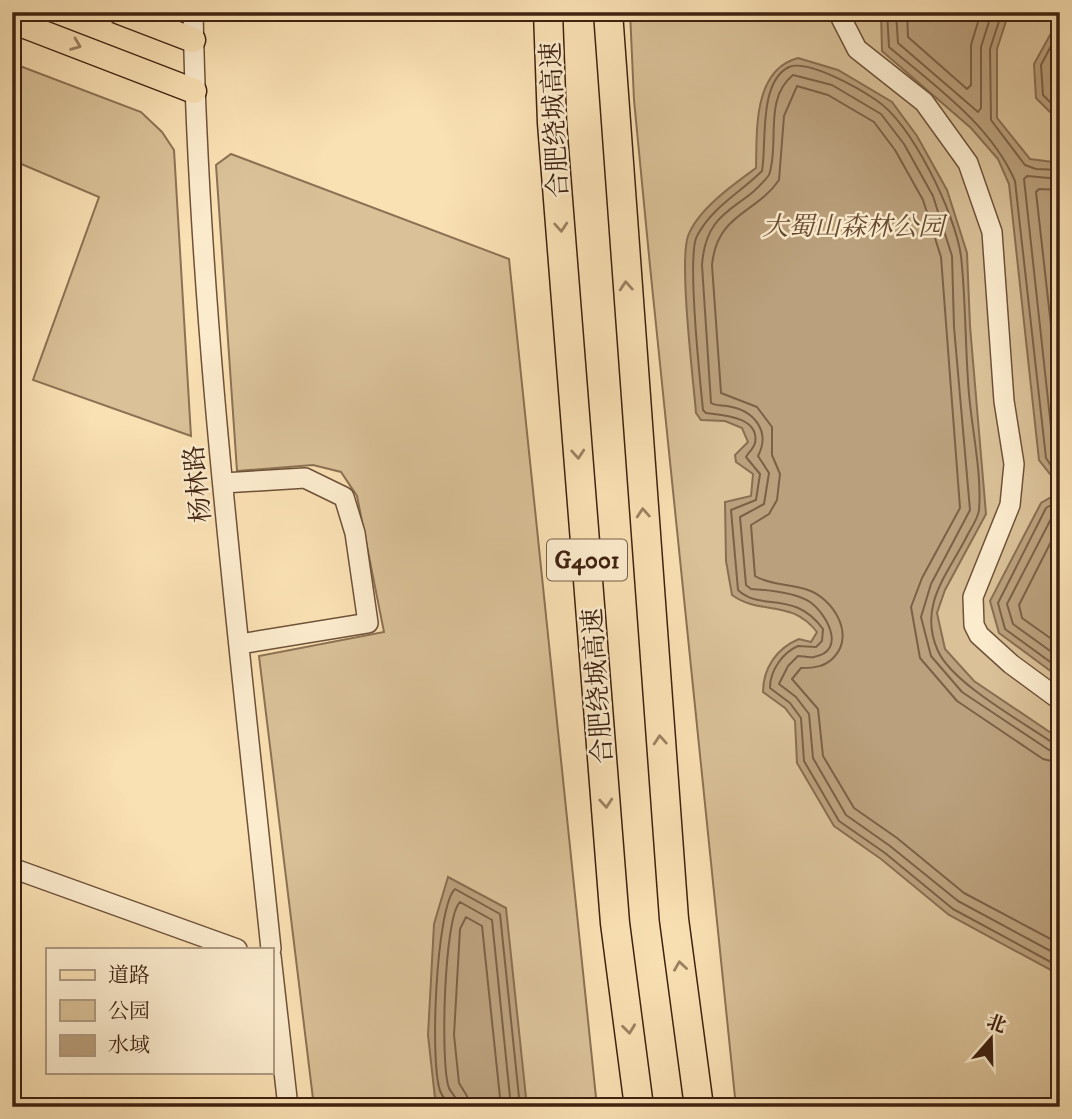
<svg xmlns="http://www.w3.org/2000/svg" width="1072" height="1119" font-family="'IM FELL DW Pica','Noto Serif SC',serif">
  <style>
    .green { fill: #dac198; stroke: #8c7254; stroke-width: 2 }
    .water { fill: #baa07c; stroke: #896e51; stroke-width: 2 }
    .lines { fill: none; stroke-linecap: round; stroke-linejoin: round }
    .shore { stroke: #7c6146; stroke-width: 2 }
    .minor-casing { stroke: #6e5239; stroke-width: 22 }
    .major-casing { stroke: #3f2210; stroke-width: 27 }
    .highway-casing { stroke: #3f2210; stroke-width: 31 }
    .minor { stroke: #fcecce; stroke-width: 19 }
    .major { stroke: #fae1b4; stroke-width: 24 }
    .highway { stroke: #fae1b4; stroke-width: 28 }
    .oneway { stroke: #9c8262 }
    .labels { text-anchor: middle; stroke-width: 5; stroke-linejoin: round; paint-order: stroke }
    .shield { fill: #fcecce; stroke: #785f49; stroke-width: 2 }
    .shield-label { font-size: 24px; font-weight: bold; fill: #3f2210 }
    .street-label { font-size: 26px; fill: #3f2210; stroke: #fcecce }
    .park-label { font-size: 26px; font-style: italic; fill: #664a32; stroke: #fcecce }
  </style>
  <rect width="100%" height="100%" fill="#fae1b4"/>
  <filter id="stains"><feTurbulence type="fractalNoise" baseFrequency=".00286" numOctaves="4"/><feColorMatrix values="0 0 0 0 .2 0 0 0 0 .09 0 0 0 0 .02 0 0 0 .5 -.17"/></filter>
  <radialGradient id="worn" r=".72"><stop offset=".6" stop-color="#630" stop-opacity="0"/><stop offset="1" stop-color="#630" stop-opacity=".3"/></radialGradient>
  <path class="green" d="M630 12H1060V1107H736L650 266 634 100Z
    M12 63 141 112 162 132 174 150 191 436 33 380 99 197 12 160Z
    M231 154 509 259 597 1107H314L259 656 384 632 357 496 341 472 313 465 237 471 216 165Z"/>
  <path class="water" d="M881 12H1009L997 49V118L1030 159 1060 163V475L1050 474 1039 460 1009 184 998 159 971 128 882 51Z
    M1060 17V122L1036 98 1034 64Z
    M798 58 838 70 892 102 917 136 947 190 967 253 970 326 986 514 945 590 937 613 945 649 974 681 1060 739V975L949 915 881 859 834 826 797 763 795 721 785 708 763 692C763 668 777 648 799 639L811 642 817 632C790 598 761 616 732 595L726 561 725 502 751 496 753 474 736 462 735 455 748 442 742 428 725 421 701 420 696 413C693 377 679 263 688 236 698 209 734 184 756 168 757 130 753 70 798 58Z
    M1060 492V678L999 633 990 601 1041 503Z
    M448 877 506 908 527 1107H446L435 1098 428 1035 434 924Z"/>
  <g class="lines">
    <path class="shore" d="M887 12 889 47C935 86 991 125 1015 181L1046 458 1052 467 1060 468
      M896 12 898 43 978 112 981 108V47L992 12
      M907 12 908 37 967 89 971 85V45L981 12
      M1002 12 990 49 991 120 1025 165 1036 169 1060 170
      M1060 29 1041 65 1043 95 1060 112
      M1060 179 1027 176 1024 179 1054 455 1060 459
      M1060 190 1039 189 1036 192 1060 406
      M1060 500 1046 508 998 603 1005 629 1060 669
      M1060 510 1053 515 1007 604 1013 624 1060 658
      M1060 524 1019 605 1022 618 1060 645
      M1060 744 1053 743C1023 722 953 684 938 651 917 605 949 573 968 534 972 527 978 518 979 510 982 474 972 430 969 394 965 348 966 301 961 256 955 213 912 124 876 100 860 89 808 59 789 67 758 82 767 144 762 171 740 193 712 207 697 236 687 254 700 381 703 410L706 413C723 415 760 417 755 443 754 448 748 453 746 457L760 474 756 500 731 510 738 590C761 612 794 589 823 629L822 641 816 647 798 646C782 653 770 671 770 688L790 703 801 718 804 761 839 821 885 853 953 909 1060 967
      M1060 753 1049 750 962 692 931 656 921 617 931 584 970 510 954 327 952 256 933 196 904 144 881 114 832 85 793 75C763 99 780 144 769 175 742 211 706 207 702 265L711 403C716 406 720 405 727 406 754 410 771 431 758 456L769 473 764 504 740 517 746 585 751 589C768 590 795 592 810 602 827 614 847 651 814 657 808 658 803 656 798 656L788 666 779 684 796 697 809 714 813 758 846 815 890 846 958 901 1060 956
      M1060 763 1043 759 957 701 920 658 911 607 922 578 960 508 941 257 923 200 895 150 874 122 828 95 797 86 784 116 779 180C756 214 717 213 712 265L721 393 757 407 772 427V455L780 474 777 500 769 514 751 525 755 576C769 585 792 584 808 590 832 598 855 633 835 656 826 667 814 668 801 668L792 679 818 709 823 756 854 808 897 838 964 893 1060 944
      M449 1107C448 1099 444 1100 441 1093 429 1069 436 906 455 889L500 914 520 1107
      M458 1107C458 1097 452 1095 449 1088 440 1065 444 916 460 902L492 920 511 1107
      M469 1107 467 1096 459 1083 454 1035 460 929 466 917 482 926 501 1107"/>
    <defs>
      <path id="minor" d="M193 12C199 325 239 638 271 949
        M838 12 857 49 924 102 968 163 992 232 1004 401 1014 464 1010 505 973 597 974 625 979 635 1011 664 1060 700
        M223 483 305 478 344 497 355 533 368 623 240 644
        M12 868 237 949
        M271 956 288 1107"/>
      <path id="major" d="M120 12 193 40
        M12 21 194 91"/>
      <path id="highway" d="M548 12 552 123 615 923 639 1107
        M608 12 674 919 699 1107"/>
    </defs>
    <use href="#minor" class="minor-casing"/>
    <use href="#major" class="major-casing"/>
    <use href="#highway" class="highway-casing"/>
    <use href="#minor" class="minor"/>
    <use href="#major" class="major"/>
    <use href="#highway" class="highway"/>
  </g>
  <defs><path id="oneway-chevron" d="M-2-3.5L2.5 0L-2 3.5" fill="none" stroke-width="1.6" stroke-linecap="round" stroke-linejoin="round" transform="scale(1.75)"/></defs>
  <g class="oneway">
    <use href="#oneway-chevron" transform="translate(76 45) rotate(21)"/>
    <use href="#oneway-chevron" transform="translate(561 227) rotate(86)"/>
    <use href="#oneway-chevron" transform="translate(626 286) rotate(-94)"/>
    <use href="#oneway-chevron" transform="translate(578 454) rotate(86)"/>
    <use href="#oneway-chevron" transform="translate(643 513) rotate(-94)"/>
    <use href="#oneway-chevron" transform="translate(660 740) rotate(-94)"/>
    <use href="#oneway-chevron" transform="translate(606 803) rotate(86)"/>
    <use href="#oneway-chevron" transform="translate(680 966) rotate(-98)"/>
    <use href="#oneway-chevron" transform="translate(629 1029) rotate(83)"/>
  </g>
  <g class="labels">
    <rect class="shield" x="547" y="539.5" width="80" height="41" rx="5"/>
    <g class="shield-label">
      <text x="587" y="568">G4001</text>
    </g>
    <g class="street-label">
      <text transform="translate(554 120) rotate(-93)" y="9">合肥绕城高速</text>
      <text transform="translate(197 484) rotate(-96)" y="9">杨林路</text>
      <text transform="translate(597 686) rotate(-94)" y="9">合肥绕城高速</text>
    </g>
    <g class="park-label">
      <text x="853" y="235">大蜀山森林公园</text>
    </g>
  </g>
  <rect width="1072" height="1119" fill="none" stroke="#fae1b4" stroke-width="42"/>
  <rect x="14" y="14" width="1044" height="1091" fill="none" stroke="#3f2210" stroke-width="3.5"/>
  <rect x="21" y="21" width="1030" height="1077" fill="none" stroke="#3f2210" stroke-width="2"/>
  <rect x="46" y="948" width="228" height="126" fill="#fcecce" stroke="#b09b82" stroke-width="2"/>
  <rect x="60" y="970" width="35" height="10" fill="#fae1b4" stroke="#b09b82" stroke-width="2"/>
  <text x="108" y="982" font-size="21" fill="#3f2210">道路</text>
  <rect x="60" y="1000" width="35" height="21" fill="#dac198" stroke="#b09b82" stroke-width="2"/>
  <text x="108" y="1018" font-size="21" fill="#3f2210">公园</text>
  <rect x="60" y="1035" width="35" height="21" fill="#baa07c" stroke="#b09b82" stroke-width="2"/>
  <text x="108" y="1052" font-size="21" fill="#3f2210">水域</text>
  <g transform="translate(991 1039) rotate(20)" stroke="#fcecce" stroke-width="5" paint-order="stroke">
  <path d="M0-5L12 26L0 18L-12 26Z" fill="#3f2210"/>
  <text y="-10" font-size="19" font-weight="bold" text-anchor="middle" fill="#3f2210">北</text>
  </g>
  <rect width="100%" height="100%" filter="url(#stains)"/>
  <rect width="100%" height="100%" fill="url(#worn)"/>
</svg>
